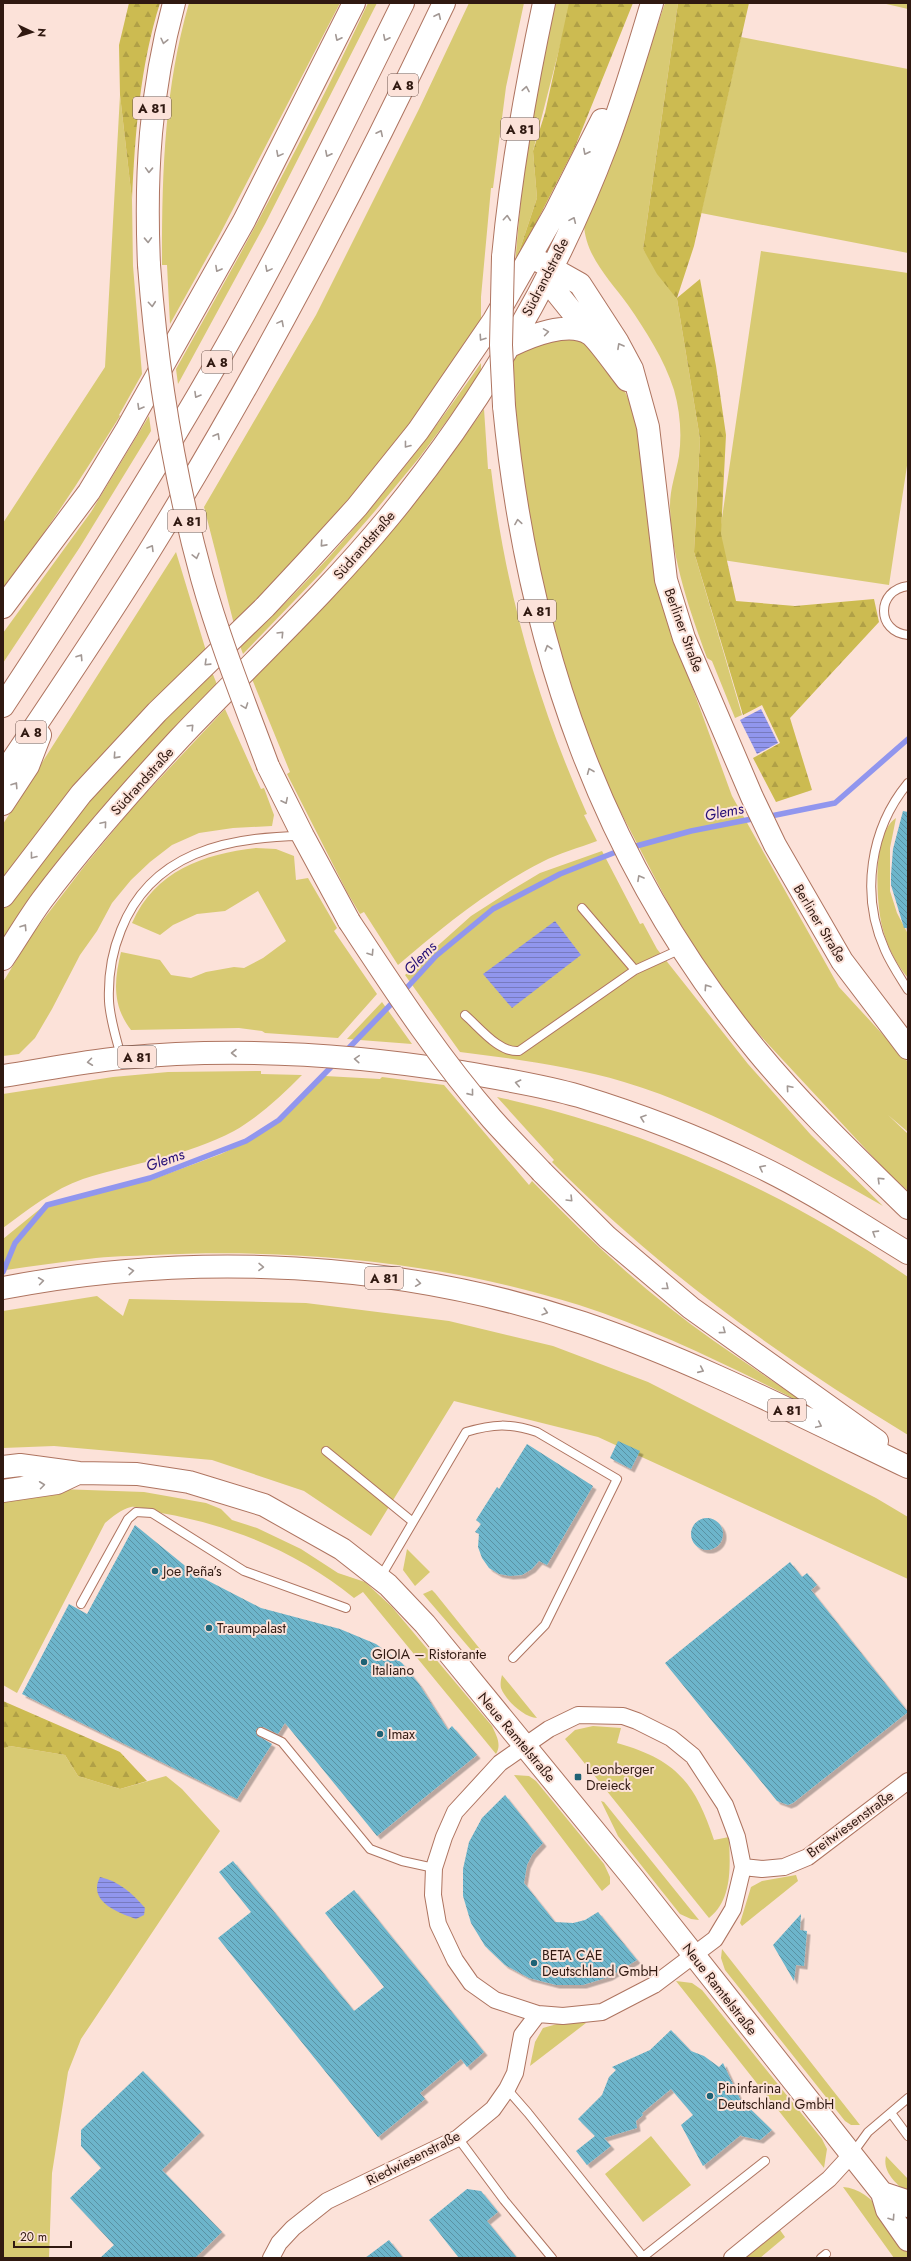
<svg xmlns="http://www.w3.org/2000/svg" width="911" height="2261" font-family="Jost,sans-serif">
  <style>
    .grass { fill: #d8ca73 }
    .forest { fill: url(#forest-firs) }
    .water { fill: url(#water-rules) }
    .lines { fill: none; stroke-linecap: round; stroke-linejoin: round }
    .stream { stroke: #9196ee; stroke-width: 5.5 }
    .building { fill: url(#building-back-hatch); filter: url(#shadow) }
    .lane-casing { stroke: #ae7460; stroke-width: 10 }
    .street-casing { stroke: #ae7460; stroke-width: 18 }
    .secondary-casing { stroke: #ae7460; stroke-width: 24 }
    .highway-casing { stroke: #ae7460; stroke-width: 24 }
    .lane { stroke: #fff; stroke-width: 8 }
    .street { stroke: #fff; stroke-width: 16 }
    .secondary { stroke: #fff; stroke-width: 22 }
    .highway { stroke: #fff; stroke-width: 22 }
    .highway-bridge-casing { stroke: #ae7460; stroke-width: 24; stroke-linecap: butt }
    .highway-bridge { stroke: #fff; stroke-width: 22 }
    .oneway { stroke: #a29894 }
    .poi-dot { fill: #1f6275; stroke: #fce2d9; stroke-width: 1.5 }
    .labels { text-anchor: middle; stroke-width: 4; stroke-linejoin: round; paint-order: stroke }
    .shield { fill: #fce2d9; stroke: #6d554d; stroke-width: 1 }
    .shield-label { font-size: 13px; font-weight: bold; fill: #301911 }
    .street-label { font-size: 14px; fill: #301911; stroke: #fce2d9 }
    .poi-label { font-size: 14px; fill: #301911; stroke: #fce2d9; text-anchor: start }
    .water-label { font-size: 15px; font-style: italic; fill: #250e76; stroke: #fce2d9 }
  </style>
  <defs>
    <pattern id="forest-firs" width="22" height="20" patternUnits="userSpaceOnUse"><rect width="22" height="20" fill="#ccbb51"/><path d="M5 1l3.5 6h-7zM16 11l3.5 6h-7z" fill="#b0a046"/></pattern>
    <pattern id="water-rules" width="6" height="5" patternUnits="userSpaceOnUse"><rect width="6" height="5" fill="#9196ee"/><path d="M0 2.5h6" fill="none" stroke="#777abf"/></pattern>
    <pattern id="building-back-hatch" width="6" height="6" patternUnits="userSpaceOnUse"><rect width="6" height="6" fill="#6db5cb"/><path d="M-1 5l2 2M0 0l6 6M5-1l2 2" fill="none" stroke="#5a92a3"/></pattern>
    <filter id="shadow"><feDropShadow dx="3.5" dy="3.5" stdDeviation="0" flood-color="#0004"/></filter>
  </defs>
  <rect width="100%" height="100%" fill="#fce2d9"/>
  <path class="grass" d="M189 3H340L219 236 170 324 167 265H162C162 174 164 90 189 3Z
    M368 3H377L265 224 178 384 176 369C244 249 310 128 368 3Z
    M469 3H524L506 87 493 188H491L481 297V319L445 379 352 499 235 628 204 507 316 315 419 109Z
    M552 3H571L533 151 537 198 515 264 528 119Z
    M665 3H678L643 249 677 299 700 439 694 552 742 715 735 718 712 661 707 658C690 611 671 558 670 506 670 488 676 473 679 456 682 434 680 411 674 390 664 359 646 331 628 305 610 280 585 256 584 224L636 89Z
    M882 3H908V9Z
    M741 37 908 69V253L701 213Z
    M120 95 132 200 133 266 142 374 119 415 120 416C83 475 45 534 3 590V523L105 367Z
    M761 251 908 273V459L889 585 716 559Z
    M566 336 584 341 618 377 634 411 679 651 732 796 839 987 908 1062V1132L888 1115 908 1134V1191L887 1172 744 1018 718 986 669 905 616 803H614L570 691 528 532 511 396 515 393 513 354Z
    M481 363V375L419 458 375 511 321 573 243 654 239 643C273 618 300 588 329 557 384 495 434 431 481 363Z
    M484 409 488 469H491C505 589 538 705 587 814L584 815 597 841C579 848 559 853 542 862 489 889 444 926 398 965L364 912 360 914 347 892 287 774 290 772 252 679 399 522 439 472Z
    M149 416 151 431 80 547 3 663V633L91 512Z
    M176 552 207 654 3 888V824Z
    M210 667 218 687 3 940V908L16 888 88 797Z
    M225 709 261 789 264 788 274 815 272 826 233 828 199 833 172 845 150 862 131 880 112 903 97 931 80 955 52 1009 35 1038 19 1054 3 1056V982L33 933 86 864 133 807Z
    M896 818 890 848V891L897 913 908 934V978C896 964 886 944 882 926 876 901 872 834 896 818Z
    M256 848 276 849 294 856 296 880 308 878 337 928 334 931 377 994 338 1038 265 1033 262 1031 239 1028 131 1030C112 1005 114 981 121 952L160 960 171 975 191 978 206 972 234 967 244 968 263 958 286 941 258 891 225 911 197 914 173 925 160 935 132 923C155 871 203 854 256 848Z
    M602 851 640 924 643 923 657 949 748 1064 811 1135 883 1206C800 1159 716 1110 624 1082 570 1066 515 1059 460 1052L405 975 471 916 510 891 540 873Z
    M382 1002 412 1044 347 1039Z
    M261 1071V1074L302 1075C281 1096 260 1116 234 1131 187 1156 134 1163 83 1179 54 1189 27 1210 3 1228V1094L113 1077 168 1072Z
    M325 1076 380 1079 382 1077 444 1085 529 1185 532 1181C588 1239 648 1295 714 1341 744 1362 774 1382 804 1402L802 1403C730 1366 656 1330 579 1305 442 1262 296 1248 154 1255 132 1256 109 1256 88 1259 60 1262 33 1266 6 1270L17 1242 48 1206 151 1180 221 1154 254 1138 280 1121Z
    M497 1097C646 1129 783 1191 908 1277V1435C780 1357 657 1269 552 1162L554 1160Z
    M46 1204 13 1242 3 1267V1239Z
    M97 1296 123 1316 129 1299 306 1303 449 1321 553 1346 648 1382 876 1498 908 1517V1579L598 1437 454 1401 371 1536 304 1491 212 1460 54 1446 3 1448V1311Z
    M59 1489 144 1492 206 1503 221 1509 232 1520 257 1528 301 1549 338 1573 365 1582 392 1607 492 1726C496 1735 502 1744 496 1754L363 1592 354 1598C299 1553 231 1525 161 1513 153 1511 139 1506 131 1507 122 1509 112 1517 105 1523L17 1693 3 1685V1499Z
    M407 1549 430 1572 415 1586 403 1570Z
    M432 1590 435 1593 488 1659 478 1658 423 1594Z
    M502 1675 537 1718C524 1717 506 1701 501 1688 500 1684 501 1679 502 1675Z
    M593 1726 621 1728 617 1743C677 1760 695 1783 714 1840L729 1837C730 1866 733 1899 709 1918L565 1739 575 1730Z
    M10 1746 65 1755 78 1776 120 1789 166 1776 182 1789 220 1831 81 2039 68 2072 52 2173 49 2258H3V1749Z
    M514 1775 529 1776 536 1781 604 1864 610 1877V1884L602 1891Z
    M601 1801 604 1802 699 1920 691 1919 680 1914 618 1836Z
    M796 1875 798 1881 742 1926 740 1923 751 1887 762 1881Z
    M722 1949 860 2125H851L845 2121 725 1970 721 1958Z
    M676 1981 692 1983 702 1990 822 2139 827 2149 824 2168Z
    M564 2022 586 2023 530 2066 535 2042 543 2028Z
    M651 2136 691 2185 643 2222 605 2174Z
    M886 2156 908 2179V2195C897 2183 882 2173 886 2156Z
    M843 2187C875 2189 893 2228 908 2253V2258H894Z
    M780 2230 785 2237 760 2258H745Z"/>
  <path class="forest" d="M129 3H160C140 66 135 134 132 200L120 95 119 45Z
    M569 3H633L575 147 515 264 537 198 533 151 545 113Z
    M678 3H749L694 246 677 298 700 279 716 366 726 435 721 534 736 601 795 606 874 599 879 622 790 718 812 790 776 802 753 758 780 743 762 705 743 715 694 552 700 439 677 299 657 274 643 249Z
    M3 1701 120 1752 147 1781 120 1789 78 1776 65 1755 10 1746 3 1749Z"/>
  <path class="water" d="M761 709 778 743 757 754 740 720Z
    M555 921 581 955 512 1008 483 974Z
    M100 1877C119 1881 133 1894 145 1908L144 1915 136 1919C119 1913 87 1902 100 1877Z"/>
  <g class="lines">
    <path class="stream" d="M766 817 835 803 908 739
      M629 848 691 831 757 818
      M402 993 436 956 493 909 560 874 621 850
      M345 1052 396 999
      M3 1272 15 1243 47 1205 150 1178 246 1141 279 1120 335 1063"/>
  </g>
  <path class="building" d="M903 811 908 812V928H904L891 885V875L893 849Z
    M618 1441 640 1451 631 1469 610 1458Z
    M527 1444 593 1486 547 1565 539 1561 532 1569 522 1575 510 1576 499 1574 489 1568 482 1558 478 1547 479 1534 475 1532 481 1524 476 1520 497 1487 499 1489Z
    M691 1534a16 16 0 1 1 32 0a16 16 0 1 1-32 0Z
    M135 1525 195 1574 261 1608 340 1629 376 1644 402 1663 419 1684 448 1730 452 1726 477 1755 377 1836 285 1723 278 1734 263 1727 256 1729 257 1735 272 1744 237 1799 22 1694 69 1604 87 1614Z
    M790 1562 802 1577 807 1573 817 1585 811 1590 908 1712 793 1803 788 1805 777 1801 665 1663Z
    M505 1795 543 1843 532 1855 527 1865 524 1883 555 1922 573 1923 585 1920 598 1912 637 1960 609 1977 583 1985H556L529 1978 505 1965 485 1946 471 1923 463 1896V1869L469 1842 482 1818Z
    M233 1861 354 2011 384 1987 325 1913 354 1890 484 2052 467 2067 461 2059 420 2093 425 2099 378 2137 218 1938 251 1912 219 1872Z
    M801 1914 800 1930 807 1931 804 1966 796 1965 794 1981 773 1945Z
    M671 2030 691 2051 704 2056 719 2067 723 2063 740 2099 772 2130 760 2140 741 2136 742 2134 703 2166 681 2125 693 2115 671 2089 642 2113 643 2115 636 2121 637 2128 604 2138 611 2146 587 2165 576 2151 595 2136 578 2119 602 2095 609 2077 616 2070 612 2067 650 2050Z
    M143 2071 201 2132 162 2170 222 2232 195 2258H100L114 2245 70 2198 101 2168 81 2146V2130Z
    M467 2189 481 2191 498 2212 487 2221 517 2258H459L429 2220Z
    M389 2240 403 2258H365Z"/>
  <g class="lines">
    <defs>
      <path id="lane" d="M908 586C876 590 876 632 908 635
        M908 783C870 829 860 895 885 950 891 964 900 977 908 990
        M582 908 635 970
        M465 1015C480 1028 499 1053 519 1051L635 970 681 949
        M121 1057C117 1040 110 1020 109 1001 108 977 112 952 121 930 151 853 226 837 301 836
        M326 1451 413 1522
        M380 1578 466 1432C493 1424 510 1423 537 1432L617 1479 545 1625 513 1658
        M81 1604 128 1519 136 1512 152 1513 244 1571 346 1608
        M261 1732 282 1742 370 1849 402 1861 434 1868
        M507 2089 528 2113 644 2258
        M891 2113 908 2136
        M458 2138 504 2200 552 2258
        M852 2154 868 2132 908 2098
        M643 2257 765 2161
        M821 2258 826 2254"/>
      <path id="street" d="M578 1715 623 1716 637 1721 671 1738 693 1756 725 1805 737 1837 743 1867 733 1909 715 1939 654 1985 602 2012 563 2016 538 2014 495 2000 471 1983 455 1960 438 1924 433 1895 434 1868 444 1837 455 1812 500 1763 549 1729Z
        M743 1867 762 1869 784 1867 808 1857 908 1781
        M271 2258 279 2243 293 2228 327 2201 458 2138 493 2109 507 2089 515 2073 522 2035 538 2014
        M732 2258 829 2179 851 2155"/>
      <path id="secondary" d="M539 261 580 284 617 341 632 369 648 427 666 580 684 638 752 797 775 845 842 961 908 1048
        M552 268 557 293 590 334
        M510 346C530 336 569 320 590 334 598 340 619 370 627 380
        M3 896 81 794 157 712 265 607 306 563 357 507 418 431 494 320 555 213 602 120
        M3 959C16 940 28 919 42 900 84 844 131 791 179 739 249 665 324 596 389 517 481 405 556 278 607 143 624 97 638 50 652 3
        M3 1467 20 1465 79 1473 137 1474 189 1482 264 1505 342 1549 388 1585 425 1624 633 1878 882 2193 887 2210 908 2240
        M3 1491 57 1483 76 1474
        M882 2193 903 2200 908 2206"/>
      <path id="highway" d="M503 257C511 171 526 87 544 3
        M149 265C145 174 150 92 174 3
        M504 406C527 646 602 863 757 1051 803 1107 856 1157 908 1208
        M3 607 89 492 127 429 244 221 354 3
        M3 706C84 583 164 458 236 329 296 222 349 112 403 3
        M268 766 303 836 349 921
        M3 774C53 700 103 626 150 550 259 374 355 190 444 3
        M3 804 28 766 40 735
        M3 1076C42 1070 81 1062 121 1058 234 1047 350 1054 462 1072 501 1079 541 1085 579 1096 638 1114 696 1136 752 1163 806 1188 857 1222 908 1253
        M542 1172 607 1237 691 1308 877 1441
        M3 1288C195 1251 397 1261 583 1323 695 1361 801 1416 908 1467"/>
    </defs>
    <use href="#lane" class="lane-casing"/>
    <use href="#street" class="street-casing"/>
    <use href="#secondary" class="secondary-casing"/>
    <use href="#highway" class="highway-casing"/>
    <use href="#lane" class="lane"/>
    <use href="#street" class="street"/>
    <use href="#secondary" class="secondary"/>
    <use href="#highway" class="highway"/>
    <defs>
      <path id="highway-bridge" d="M503 257 501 345 504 406
        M149 265C157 371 174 476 202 578 220 642 245 704 268 766
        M349 921C394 989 438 1057 492 1119 508 1137 525 1154 542 1172"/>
    </defs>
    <use href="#highway-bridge" class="highway-bridge-casing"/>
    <use href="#highway-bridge" class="highway-bridge"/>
  </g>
  <defs><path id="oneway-chevron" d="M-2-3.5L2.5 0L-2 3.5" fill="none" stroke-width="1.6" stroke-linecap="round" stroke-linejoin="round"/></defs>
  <g class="oneway">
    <use href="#oneway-chevron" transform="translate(438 16) rotate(-65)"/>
    <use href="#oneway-chevron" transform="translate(338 38) rotate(116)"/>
    <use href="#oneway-chevron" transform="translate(386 38) rotate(116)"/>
    <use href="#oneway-chevron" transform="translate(164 41) rotate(103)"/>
    <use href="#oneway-chevron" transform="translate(526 89) rotate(-80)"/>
    <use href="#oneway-chevron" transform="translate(380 133) rotate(-64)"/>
    <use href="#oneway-chevron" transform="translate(586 152) rotate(117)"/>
    <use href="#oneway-chevron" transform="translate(279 154) rotate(118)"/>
    <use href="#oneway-chevron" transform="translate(328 154) rotate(117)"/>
    <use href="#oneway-chevron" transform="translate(149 170) rotate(92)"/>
    <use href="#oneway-chevron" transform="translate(507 218) rotate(-85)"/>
    <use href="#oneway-chevron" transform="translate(573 220) rotate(-66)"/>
    <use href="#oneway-chevron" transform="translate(148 240) rotate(88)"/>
    <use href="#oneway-chevron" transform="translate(218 269) rotate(119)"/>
    <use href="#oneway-chevron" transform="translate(268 269) rotate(118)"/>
    <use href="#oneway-chevron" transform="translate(152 304) rotate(85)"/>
    <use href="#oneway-chevron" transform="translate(281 323) rotate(-62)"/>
    <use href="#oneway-chevron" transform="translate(546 332) rotate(-9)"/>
    <use href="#oneway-chevron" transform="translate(482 338) rotate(124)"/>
    <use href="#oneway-chevron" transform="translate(620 346) rotate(-119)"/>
    <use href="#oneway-chevron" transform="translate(197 395) rotate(120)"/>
    <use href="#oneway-chevron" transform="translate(140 407) rotate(120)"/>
    <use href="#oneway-chevron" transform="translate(217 436) rotate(-60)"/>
    <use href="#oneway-chevron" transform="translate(407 445) rotate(128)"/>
    <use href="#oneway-chevron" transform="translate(518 522) rotate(-99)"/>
    <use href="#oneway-chevron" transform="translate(323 544) rotate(132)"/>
    <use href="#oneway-chevron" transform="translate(151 548) rotate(-59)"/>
    <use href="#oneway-chevron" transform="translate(196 556) rotate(76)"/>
    <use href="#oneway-chevron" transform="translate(281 634) rotate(-46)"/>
    <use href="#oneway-chevron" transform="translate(548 648) rotate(-107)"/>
    <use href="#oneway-chevron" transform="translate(80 657) rotate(-57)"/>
    <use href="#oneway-chevron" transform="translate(207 663) rotate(136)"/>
    <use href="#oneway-chevron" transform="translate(245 706) rotate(70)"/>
    <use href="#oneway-chevron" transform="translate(191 727) rotate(-46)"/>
    <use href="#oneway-chevron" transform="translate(116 756) rotate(132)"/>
    <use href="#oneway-chevron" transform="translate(590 771) rotate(-112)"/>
    <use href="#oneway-chevron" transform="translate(15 785) rotate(-57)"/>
    <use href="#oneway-chevron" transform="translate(285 801) rotate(64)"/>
    <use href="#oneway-chevron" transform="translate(104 824) rotate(-50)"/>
    <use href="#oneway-chevron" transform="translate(33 856) rotate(128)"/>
    <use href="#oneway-chevron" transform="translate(640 878) rotate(-119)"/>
    <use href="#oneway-chevron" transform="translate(24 927) rotate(-57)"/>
    <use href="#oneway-chevron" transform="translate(371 953) rotate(57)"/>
    <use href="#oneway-chevron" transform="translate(707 987) rotate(-124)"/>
    <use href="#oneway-chevron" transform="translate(234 1053) rotate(-180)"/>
    <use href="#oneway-chevron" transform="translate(357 1059) rotate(-176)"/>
    <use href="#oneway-chevron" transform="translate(90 1062) rotate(173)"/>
    <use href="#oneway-chevron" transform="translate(518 1083) rotate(-168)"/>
    <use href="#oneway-chevron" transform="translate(789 1088) rotate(-131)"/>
    <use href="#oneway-chevron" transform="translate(471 1093) rotate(51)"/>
    <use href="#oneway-chevron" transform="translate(643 1118) rotate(-161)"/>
    <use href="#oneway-chevron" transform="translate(762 1168) rotate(-153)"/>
    <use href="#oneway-chevron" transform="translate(880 1180) rotate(-136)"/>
    <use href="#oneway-chevron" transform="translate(570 1199) rotate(45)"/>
    <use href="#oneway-chevron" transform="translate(875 1233) rotate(-148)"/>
    <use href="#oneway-chevron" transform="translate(261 1267) rotate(1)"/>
    <use href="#oneway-chevron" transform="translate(131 1271) rotate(-5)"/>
    <use href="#oneway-chevron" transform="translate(41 1281) rotate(-8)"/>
    <use href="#oneway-chevron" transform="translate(418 1283) rotate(8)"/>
    <use href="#oneway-chevron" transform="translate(666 1287) rotate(39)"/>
    <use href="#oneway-chevron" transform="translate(545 1312) rotate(17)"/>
    <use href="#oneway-chevron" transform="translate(723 1331) rotate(36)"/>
    <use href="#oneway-chevron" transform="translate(701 1370) rotate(24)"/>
    <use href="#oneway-chevron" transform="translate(819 1425) rotate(25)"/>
    <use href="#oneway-chevron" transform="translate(42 1485) rotate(-7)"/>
    <use href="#oneway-chevron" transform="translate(892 2218) rotate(56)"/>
  </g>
  <g class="poi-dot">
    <circle cx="155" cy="1571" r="4"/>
    <circle cx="209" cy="1628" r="4"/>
    <circle cx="364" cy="1662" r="4"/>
    <circle cx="380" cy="1734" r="4"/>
    <rect x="574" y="1773" width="8" height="8" rx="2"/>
    <circle cx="534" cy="1963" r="4"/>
    <circle cx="710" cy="2096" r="4"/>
  </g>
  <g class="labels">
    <g class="shield">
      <rect x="388" y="74" width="30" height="22" rx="3"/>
      <rect x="133" y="97" width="38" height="22" rx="3"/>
      <rect x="501" y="118" width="38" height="22" rx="3"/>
      <rect x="202" y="351" width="30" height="22" rx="3"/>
      <rect x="168" y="510" width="38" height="22" rx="3"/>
      <rect x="518" y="600" width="38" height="22" rx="3"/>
      <rect x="16" y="721" width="30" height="22" rx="3"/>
      <rect x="118" y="1046" width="38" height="22" rx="3"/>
      <rect x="365" y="1267" width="38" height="22" rx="3"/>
      <rect x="768" y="1399" width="38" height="22" rx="3"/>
    </g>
    <g class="shield-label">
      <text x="403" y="90">A 8</text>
      <text x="152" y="113">A 81</text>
      <text x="520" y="134">A 81</text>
      <text x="217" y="367">A 8</text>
      <text x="187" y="526">A 81</text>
      <text x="537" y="616">A 81</text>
      <text x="31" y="737">A 8</text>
      <text x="137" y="1062">A 81</text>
      <text x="384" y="1283">A 81</text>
      <text x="787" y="1415">A 81</text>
    </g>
    <g class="street-label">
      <text transform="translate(545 277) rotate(-63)" y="5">Südrandstraße</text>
      <text transform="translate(364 545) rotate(-49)" y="5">Südrandstraße</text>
      <text transform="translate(684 630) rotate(70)" y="5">Berliner Straße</text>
      <text transform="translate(142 781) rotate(-48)" y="5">Südrandstraße</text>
      <text transform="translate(820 923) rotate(59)" y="5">Berliner Straße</text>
      <text transform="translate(517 1737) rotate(50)" y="5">Neue Ramtelstraße</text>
      <text transform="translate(850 1824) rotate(-36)" y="5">Breitwiesenstraße</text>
      <text transform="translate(720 1989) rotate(52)" y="5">Neue Ramtelstraße</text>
      <text transform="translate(413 2158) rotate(-27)" y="5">Riedwiesenstraße</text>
    </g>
    <g class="poi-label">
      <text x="163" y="1576">Joe Peña’s</text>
      <text x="217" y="1633">Traumpalast</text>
      <text x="372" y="1659">GIOIA – Ristorante<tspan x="372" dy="16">Italiano</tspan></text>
      <text x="388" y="1739">Imax</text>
      <text x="586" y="1774">Leonberger<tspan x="586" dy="16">Dreieck</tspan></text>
      <text x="542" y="1960">BETA CAE<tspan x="542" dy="16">Deutschland GmbH</tspan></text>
      <text x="718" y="2093">Pininfarina<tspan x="718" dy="16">Deutschland GmbH</tspan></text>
    </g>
    <g class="water-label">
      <text transform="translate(724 812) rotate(-11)" y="5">Glems</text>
      <text transform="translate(420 958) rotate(-45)" y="5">Glems</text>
      <text transform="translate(165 1160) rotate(-19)" y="5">Glems</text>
    </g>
  </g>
  <rect width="911" height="2261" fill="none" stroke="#301911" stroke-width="8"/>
  <g transform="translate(32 32) rotate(94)" stroke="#fce2d9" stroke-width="3" paint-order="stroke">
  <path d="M0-3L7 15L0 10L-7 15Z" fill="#301911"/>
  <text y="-6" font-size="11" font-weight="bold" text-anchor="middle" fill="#301911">N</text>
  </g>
  <path d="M14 2241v6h57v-6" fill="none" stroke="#301911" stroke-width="2"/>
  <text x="20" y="2241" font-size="12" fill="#301911" stroke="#fce2d9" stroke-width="3" paint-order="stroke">20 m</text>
</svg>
